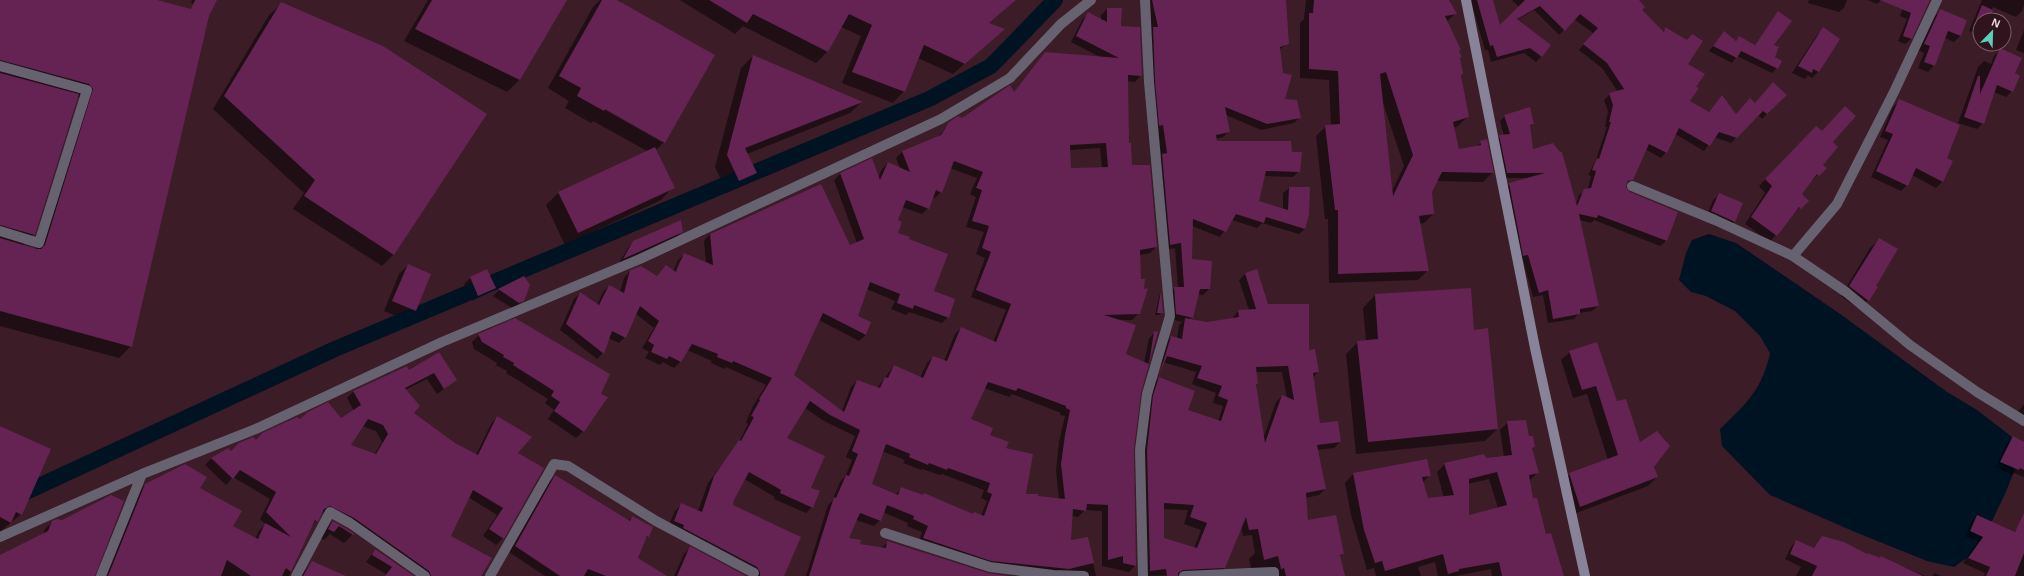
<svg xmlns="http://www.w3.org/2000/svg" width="2024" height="576" font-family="Helvetica,sans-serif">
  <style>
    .water { fill: #001322 }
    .shadow { fill: #0007; fill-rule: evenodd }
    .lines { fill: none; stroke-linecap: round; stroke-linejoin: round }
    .canal { stroke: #001322; stroke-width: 16 }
    .building { fill: #642353; fill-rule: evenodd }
    .street { stroke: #666270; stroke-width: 10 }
    .secondary { stroke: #898399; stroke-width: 10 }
  </style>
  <rect width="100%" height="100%" fill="#3b1c27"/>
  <path class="water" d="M1709 234 1736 243 1764 262 1843 316 1947 392 1977 410 2012 437 2019 459 2005 494 1978 550 1954 567 1927 561 1855 532 1770 495 1722 446 1720 429C1746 404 1762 390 1770 353L1760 336 1735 311 1706 296 1691 292 1679 280 1686 253 1692 240Z"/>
  <path class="shadow" d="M0 0H154L131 346 119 358 0 326ZM77 97H79L81 105 35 250 22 246 34 234Z
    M192 0H215L207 10 191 3Z
    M428 0H565L519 80 507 92 404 41Z
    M600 0H615L664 142 656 150 673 187 661 200 565 245 546 205 558 193 647 151 593 121 591 123 565 108 569 101 548 88 593 7ZM601 106 662 140V142L600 107Z
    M680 0H1015L988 24 1003 29 953 74 918 58 904 91 893 103 842 83 861 36 841 27 827 52 816 63 743 26 735 34Z
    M1151 0H1285L1288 43 1279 50 1284 100 1300 117 1294 123 1261 130 1226 115 1228 132 1223 137 1216 139V142L1291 153 1299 171 1293 177 1264 176 1258 202 1283 210V193L1289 188 1305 229 1299 234 1262 223 1257 228 1232 220 1220 237 1192 226 1191 260 1209 289 1203 295 1197 294 1192 317 1190 319 1207 323 1232 319 1238 311 1249 310 1239 280 1245 274 1267 305 1308 351 1318 372 1313 377 1320 425 1340 442 1334 448 1317 450 1325 489 1319 495 1305 498 1307 521 1343 554 1339 557 1344 576H1273L1252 572 1249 559 1255 553 1252 535 1243 536 1241 526 1225 567 1218 574 1143 576 1141 457 1153 384 1159 378 1186 410 1218 421 1223 406 1213 403 1216 393 1192 384 1196 372 1163 362 1155 376 1165 343 1171 337 1177 339 1179 325 1182 322 1171 319 1169 294 1174 288H1178L1175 248 1165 250 1157 160 1161 156 1146 6ZM1256 372H1282L1287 398 1282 396 1276 402 1263 439 1255 386 1257 384ZM1163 509 1188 510 1184 524 1201 530 1194 548 1163 539Z
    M1306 0H1449L1455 14 1446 22 1460 50 1458 52 1462 74 1461 76 1467 117 1458 126 1453 128 1459 150 1476 147 1481 142 1493 172 1483 182 1436 181 1431 192 1433 214 1424 223 1419 224 1428 270 1418 280 1329 283 1328 219H1325L1316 136 1326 126H1331L1329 80 1300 78V23L1304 19ZM1382 100 1404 166 1392 191Z
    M1472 0H1492L1500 27 1519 7 1512 0H1638L1641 10 1662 32 1666 28 1687 65 1695 87 1689 101 1708 113 1722 96 1735 115 1754 104 1785 95 1762 119 1758 115 1731 143 1714 137 1704 151 1675 134 1666 152 1661 158 1645 149 1632 179 1625 187 1629 193 1677 212 1666 241 1660 246 1594 220 1591 223 1580 220 1598 306 1592 311 1579 313 1574 319 1548 323 1543 295 1533 297 1523 260 1518 261 1504 190 1510 184 1529 178H1502L1495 142 1500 136H1504L1500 121 1505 116 1533 124 1529 127 1532 150 1576 204 1579 195 1588 189 1591 176 1588 175 1595 162 1607 127H1605L1608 111 1604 100 1610 94 1618 92 1602 68 1579 50 1593 33 1574 19 1559 35 1534 10 1517 20 1550 45 1541 57 1536 62 1524 53 1491 62 1488 50H1485L1471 1Z
    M1809 0H1847L1844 8 1839 12 1808 3Z
    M1867 0H1881L1877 4Z
    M1906 0H1929L1911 39 1905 44 1898 41 1907 19 1900 16Z
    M1982 0H2024V5L2022 11 2016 17 1993 7 1988 20H1980L1978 34 1969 31Z
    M282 3 394 254 382 266 293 209 304 193 213 109 269 15Z
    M1107 9 1120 27 1141 75 1135 82 1127 81 1128 144 1131 166 1156 247 1150 253 1140 255 1139 313 1132 320H1117L1125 355 1144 363 1149 338 1155 332 1157 333 1140 393 1133 449 1135 566 1129 572 1102 566V511L1085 510 1078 517 1072 516 1070 541 1087 538 1096 576H1079L985 566 918 545 922 532 907 526 908 523 883 512 880 520 874 526 856 520 848 539 859 544 881 548 888 542 989 574 1001 576H806L828 505 832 501 840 482 846 475 852 460 846 457 855 436 824 421 805 408 786 438 809 488 812 507 806 513 774 499 775 497 744 479 732 502V505L783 576H753L668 527 675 511 681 505 698 511 708 483 739 442 748 424 746 422 753 406 766 385 726 367 725 369 711 363 712 361 687 350 680 362 674 368 663 362 660 365 645 358 649 352 642 348 654 328 636 314 625 337 619 343 608 338 603 353 597 359 560 330 574 299 580 293 597 305 603 292 609 286 620 292 624 278 630 271 656 277 666 266 673 272 678 260 685 254 706 263 704 241 710 234 850 246 857 243 834 180 840 174 878 178 882 169 888 163 900 168 896 158 902 152 938 137 950 122 962 119 1014 92 1046 53 1100 57 1071 42 1082 20 1088 14 1101 20V15ZM1100 148 1102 168 1070 169 1069 150ZM950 168 977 178 970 194 976 197 966 227 984 232 976 254 985 258 971 297 1006 310 993 342 961 328 955 334 944 361 933 357 927 363 920 378 894 366 877 388 857 381 851 387 842 411 792 375 819 320 859 341 866 335 870 323 857 316 867 289 895 301 891 309 906 315 909 312 942 323 948 317 933 292 908 239 897 233 896 221 902 207 922 214 928 208 932 197 935 198 941 192ZM680 260H682L675 277H673ZM984 388 1009 397 1012 394 1061 413 1060 415 1065 416 1059 442 1056 471 1059 499 1025 495 1005 449 970 420ZM882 451 905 460 903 463 921 470 922 469 940 475 942 474 984 490 981 498 987 501 981 516 972 515 902 488 895 495 871 485Z
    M1940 11 1966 20 1960 36 1954 42 1945 38 1934 65 1928 72 1918 68 1924 53 1918 50 1934 17Z
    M1778 12 1772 45 1777 68 1772 73 1737 56 1732 63 1709 51 1724 32 1735 41 1740 37 1754 46Z
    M1823 29 1838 39 1818 72 1812 78 1808 75 1805 79 1792 73 1817 35Z
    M2024 30V53L2016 50Z
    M2001 49 2014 74 2012 91 2006 97 1994 92 1983 123 1977 129 1958 123 1978 67 1984 61 1991 64 1994 56Z
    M753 56 862 102 850 113 747 154 756 173 744 185 727 193 715 167 741 68Z
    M1899 101 1945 158 1952 161 1942 182 1936 188 1912 175 1907 185 1901 191 1871 177 1888 140 1880 137 1893 107Z
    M1816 127 1832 142 1822 165 1825 168 1811 181 1800 194 1808 201 1792 214 1770 242 1745 224 1765 193 1759 186Z
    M1720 194 1734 222 1728 228 1706 218 1713 200Z
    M682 231 677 237 619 263 628 248 633 242Z
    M1880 239 1874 286 1868 300 1859 309 1841 296 1870 248Z
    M408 265 415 310 405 320 384 311 399 274Z
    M486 270 494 287 488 293 472 301 464 284 470 278Z
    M524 277 523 300 516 307 512 308 493 296 499 290Z
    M1160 293 1162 312 1159 315H1155Z
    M1375 295 1473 331 1497 429 1485 441 1356 454 1346 354 1358 342 1366 341 1363 308Z
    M479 335 599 394 583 431 576 438 548 419 554 410 545 403 548 399 506 373 507 371 496 365 497 363 474 349 472 342Z
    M1570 352 1616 403 1653 467 1657 477 1648 486 1571 515 1561 483 1570 474 1608 460 1587 394 1573 398 1561 360Z
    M438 353 456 380 437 394 427 379 405 390 412 413 455 444 476 455 491 424 497 417 517 453 503 538 496 545 483 536 497 515 468 497 450 536 479 576H419L347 524 323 512 311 527 289 576H104L138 492 145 485 198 488 232 527 255 539 259 531 265 524 260 519 270 499 233 477 226 485 205 465 212 458 231 452 300 420H341L354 411 347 398 354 391 409 372ZM362 426 376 431 382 442 374 455 349 445Z
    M2024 404V423L2015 416Z
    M1508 422 1528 437 1534 447 1532 449 1538 472 1530 480 1532 500 1563 576H1492L1491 569 1455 576H1438L1435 562 1418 567 1421 576H1376L1374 568 1367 570 1351 515 1345 483 1353 474 1430 475 1423 482 1427 499 1444 498 1437 472 1445 464 1504 457 1500 430ZM1489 479 1498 508 1468 516V484Z
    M0 428 21 514 0 532Z
    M2013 438 2024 443V477L2014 473 2012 475 1996 467 2007 443Z
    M555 476 628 521 632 517 648 536 644 540 637 559 665 576H545L509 552 549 482Z
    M1977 516 2014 532 2024 525V576H1984L1985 573 1963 563 1978 542 1965 536 1972 521Z
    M52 522 94 576H0V556L43 534 45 529Z
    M333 522 353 534 344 543 330 534 324 540 321 538 324 531Z
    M1823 537 1867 555 1879 559 1881 557 1925 576H1796L1801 567 1785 559 1791 547 1796 541 1813 549Z
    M690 548 744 576H674L684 554Z
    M375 550 413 576H385L386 574 366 562Z
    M312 562 343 576H301Z
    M1935 573 1941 576H1932Z"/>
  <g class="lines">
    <path class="canal" d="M0 504 335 349 929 99 991 66 1055 0"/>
  </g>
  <path class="building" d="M0 0H157L191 9 195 0H217L209 16 132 347 0 311V238L37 249H41L45 245 93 89 89 84 0 60Z
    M432 0H567L520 80 415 29Z
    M602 0H617L715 55 665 143 605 109 604 111 577 96 581 88 559 76Z
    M709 0H1016L989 23 1005 29 965 64 924 45 905 92 852 72 872 25 849 14 828 52 753 14 747 23Z
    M1152 0H1286L1289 44 1280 47 1283 73 1292 75 1285 99 1297 100 1301 118 1267 124 1225 107 1230 132 1216 135 1217 141H1291L1292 152H1302L1300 172 1266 171 1259 201 1288 210 1289 187H1310L1309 215 1305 229 1266 217 1264 223 1236 214 1226 232 1193 219 1192 259 1212 261 1210 289H1200L1193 318 1176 314 1174 287H1184L1181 243 1170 245 1162 154 1167 153 1163 125 1159 126 1155 82 1153 27H1158Z
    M1314 0H1449L1457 14 1445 16 1461 50 1459 51 1462 57 1460 58 1463 74 1461 75 1469 117 1453 122 1459 149 1481 145 1480 141 1487 139 1494 173 1442 172 1432 192 1434 214 1419 216 1429 271 1338 274V210H1335L1325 125 1340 124 1338 71 1309 69V13H1313ZM1386 72 1413 155 1393 196 1380 74Z
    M1477 0H1493L1500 25 1525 0H1639L1645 7 1642 10 1664 32 1665 27 1687 40 1692 34 1703 41 1688 64 1705 74 1696 87 1699 88 1690 101 1709 112 1722 95 1736 114 1750 98 1755 103 1773 82 1787 95 1767 114 1763 111 1737 138 1719 132 1710 146 1679 128 1667 153 1649 144 1633 180 1628 181 1626 187 1630 192 1678 212 1667 241 1598 215 1597 218 1579 214 1599 306 1580 309V314L1553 319 1548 290 1539 293 1528 255 1523 256 1509 183 1545 173H1507L1499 135 1510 134 1504 115 1530 107 1534 124 1530 125 1533 149 1553 143 1560 152H1562L1577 206 1584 189 1591 188 1596 171 1592 170 1597 158 1599 159 1611 122H1609L1613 105 1609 93 1624 89 1607 63 1583 44 1598 28 1580 14 1565 31 1540 6 1517 19 1551 45 1542 57 1530 48 1497 57 1493 45 1490 46Z
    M1880 0H1930L1912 39 1903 36 1911 13Z
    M281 2 383 46 487 114 394 255 304 196 315 180 224 96Z
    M1982 5 1993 10 1989 20H1976Z
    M1107 8H1122L1121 26 1140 27 1142 76 1128 75 1129 143H1131L1132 165H1150L1157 247 1140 250 1141 279H1145L1144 289 1148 288 1140 314 1104 315 1136 325 1126 354 1149 364 1154 331 1158 332 1141 393 1134 449 1136 566 1123 563V556L1108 560V505L1087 504 1086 511 1073 509 1071 540 1088 537 1094 563 1069 569 991 561 923 538 928 526 913 519 914 516 887 505 881 521 860 513 849 538 861 540 860 544 886 548 887 541 988 573 1009 576H809L834 497 836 498 846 475 849 476 858 454 852 451 860 430 830 415 810 401 787 438 825 456 811 488 820 491 813 508 780 493 781 490 749 472 733 502V505L801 537 784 576H760V572L757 567 683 528 684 525 674 521 681 503 702 512 714 476 739 440 741 441 754 417 751 416 760 400 759 399 772 378 733 361 732 363 717 357 718 354 692 344 681 362 669 356 667 359 651 352 654 345 648 341 659 321 640 306 626 338 612 331 604 354 566 324 580 292 599 305 609 285 624 293 630 270 641 266 657 276 666 265 676 272 684 253 713 265 710 234 821 184 850 245 864 239 840 173 872 158 880 180 888 162 910 172 902 151 941 135 949 122 958 116 962 118 1010 85 1014 92 1045 52 1119 58 1076 36 1088 12 1107 22ZM1106 143 1108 167 1071 168 1070 145ZM954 161 983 172 976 188 982 190 972 221 989 226 982 248 991 252 976 290 1011 304 996 342 961 327 947 361 933 356 923 378 894 365 888 378 885 377 880 388 857 380 844 412 794 375 823 313 866 335 871 322 858 316 870 282 900 294 897 303 913 309 914 305 949 318 955 299 934 291 948 254 909 239 910 237 898 233 902 222 898 220 906 200 929 209 936 190 942 193ZM988 382 1016 391 1018 388 1066 406V408L1070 410 1065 435 1061 464 1065 499 1038 496V494H1026L1033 454 1006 448 1009 442 990 435 993 428 971 419ZM886 444 910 454 909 457 928 465 929 463 947 470 948 468 990 483 987 492 992 494 984 516 974 512 973 514 924 493 923 495 901 487 898 495 872 484Z
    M1940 9 1967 20 1961 36 1948 31 1935 66 1924 62 1930 46 1924 44Z
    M1778 11 1792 21 1774 45 1779 47 1775 57 1782 61 1778 69 1741 51 1737 58 1713 46 1724 31 1736 41 1739 36 1755 45Z
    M1823 27 1840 39 1819 72 1813 69 1812 73 1798 66Z
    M2000 48 2022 58 2015 73 2020 76 2013 92 1997 85 1984 124 1964 117 1978 76H1980V94Z
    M753 55 863 102 745 148 757 173 739 181 727 155Z
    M0 73 79 94 35 235 0 225Z
    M1899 99 1960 125 1947 158 1953 161 1943 182 1916 168 1908 186 1876 171 1893 134 1885 131Z
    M1845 106 1856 116 1833 142 1838 147 1823 165 1827 168 1819 176 1817 174 1802 194 1809 201 1801 209 1799 207 1777 236 1751 217 1772 186 1765 179 1816 126 1822 131Z
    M655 147 675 188 578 233 558 192Z
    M1719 193 1743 203 1735 222 1711 211Z
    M681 220 683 232 623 259 633 241Z
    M1879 238 1898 249 1876 286 1878 287 1869 301 1849 286Z
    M408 264 431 274 416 311 392 301Z
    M487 269 496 288 478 296 470 277Z
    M1257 269 1268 304H1309V350L1315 349 1319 372 1313 373 1320 423 1338 421 1341 442 1317 445 1326 489 1306 493 1308 520 1336 515 1344 554 1340 555 1345 576H1286L1284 568 1281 569 1278 556 1264 560 1258 529 1249 530 1246 517 1225 568 1183 570 1178 573V576H1167L1166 569 1150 571 1147 450 1153 395 1159 377 1195 391 1188 410 1221 421 1228 400 1218 396 1222 386 1197 378 1202 366 1167 356 1160 373 1171 336 1182 339 1185 318 1207 322 1239 317 1238 310 1256 309 1245 273ZM1288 366 1294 400 1282 395 1265 443 1256 384H1258L1256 367ZM1164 503 1194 505 1190 517 1207 523 1197 548 1164 538Z
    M524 276 530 285 524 301 519 303 498 289Z
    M1471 288 1474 330 1488 328 1498 429 1368 442 1357 341 1378 339 1375 294Z
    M1161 291 1163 313H1157Z
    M515 318 610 374 601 394 608 397 584 432 554 411 560 402 551 396 554 391 513 365 514 363 503 357 504 355 482 342 478 334Z
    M1597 342 1617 401 1626 399 1640 442 1657 431 1670 446 1654 467 1658 477 1580 507 1569 473 1618 455 1596 386 1582 390 1569 351Z
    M439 352 457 380 444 389 434 373 405 388 420 406 414 413 455 443 478 455 497 416 532 437 518 453 544 468 504 539 489 529 503 508 473 490 451 536 492 558 481 576H431L429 571 354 518 330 506 324 509 318 522 315 520 291 572 286 568 282 576H251L227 560 221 576H108L145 484 185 464 207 477 200 488 242 511 233 526 258 539 265 523 291 537 266 512 276 492 240 470 233 479 211 458 228 448 231 451 239 443 253 437 256 440 262 433 297 417 300 419 308 412 328 402 341 418 361 405 353 391 407 366 409 370ZM368 419 383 425 388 434 376 454 351 445Z
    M1526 420 1529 436H1533L1535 447 1532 448 1539 473 1529 475 1533 498H1537L1546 534 1551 533 1564 576H1502L1499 562 1459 569V571L1448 574 1443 554 1385 571 1382 561 1375 563 1364 530 1353 473 1427 459 1431 476 1422 477 1428 498 1454 495 1444 463 1484 454 1486 458 1512 455 1507 421ZM1497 472 1507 505 1469 515V479Z
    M0 426 51 449 22 515 16 512 11 523 0 517Z
    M2013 436 2024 442V470L2020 468 2019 470 2000 462Z
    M555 475 630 521 632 516 653 527 649 537 647 536 638 558 667 576H606L588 569 584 576H560L515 546Z
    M111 495 124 501 95 576H0V555L48 531 52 521 57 519 62 520Z
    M2024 513V553L2015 576H1986L1990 567 1968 558 1983 537 1970 531 1977 515 2015 532Z
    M333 521 347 529 354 534 353 535 339 526 334 532 328 529Z
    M1822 536 1844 542 1867 554 1868 553 1880 558 1881 556 1923 576H1812L1817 566 1790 554 1796 540 1814 548Z
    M690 546 746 576H677Z
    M375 549 414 576H385L392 567 372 555Z
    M312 561 346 576H303Z"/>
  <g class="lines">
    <path class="street" d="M0 66 87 90 39 243 0 231
      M1632 186 1715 220 1793 256 1846 292 1910 345 1977 392 2024 421
      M1793 256 1837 204 1894 92 1937 0
      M885 533 990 567 1053 575 1084 576
      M0 537 142 474 258 428 442 342 640 259 941 119 1010 78 1061 24 1091 0
      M101 576 142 474
      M296 576 330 512 350 523 425 576
      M490 576 554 464 568 466 656 521 754 573
      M1143 576 1140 450 1147 394 1170 316 1149 82 1145 0
      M1184 576 1274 572V576"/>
    <path class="secondary" d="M1466 0 1535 348 1585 576"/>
  </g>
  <g transform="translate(1992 32) rotate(23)"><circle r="19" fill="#30131d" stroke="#7c626a"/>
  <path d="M0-3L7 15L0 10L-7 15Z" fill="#5dceb9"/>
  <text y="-6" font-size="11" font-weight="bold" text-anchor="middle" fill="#eed9de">N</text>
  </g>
</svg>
